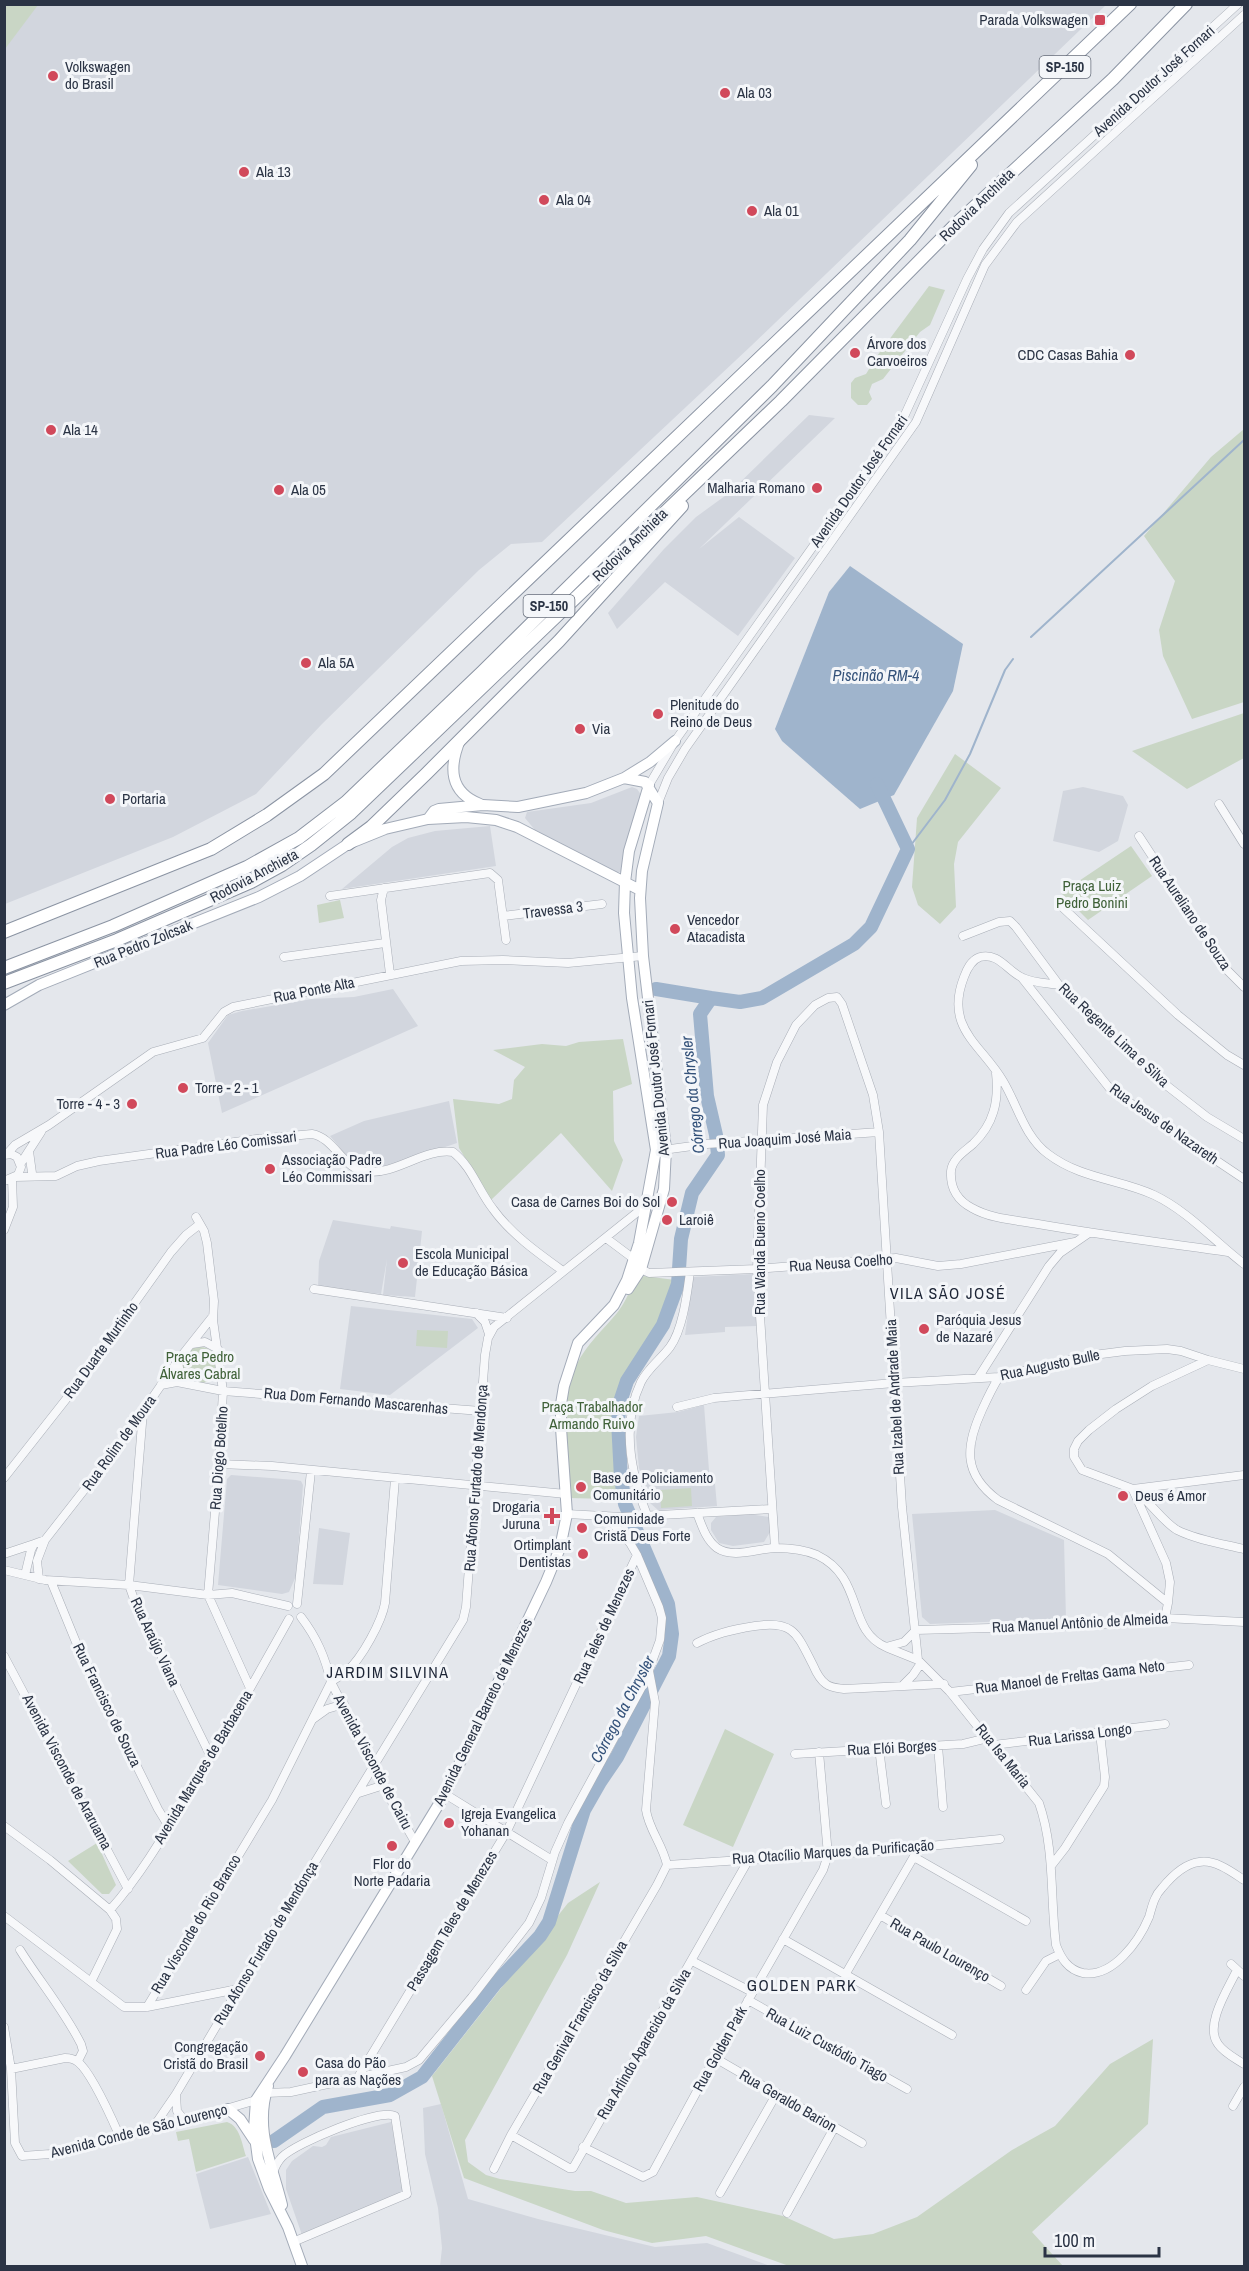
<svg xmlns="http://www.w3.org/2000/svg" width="1249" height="2271" font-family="'Archivo Narrow',sans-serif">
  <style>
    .built { fill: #d2d6de }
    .green { fill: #c9d6c5 }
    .water { fill: #9fb4cc }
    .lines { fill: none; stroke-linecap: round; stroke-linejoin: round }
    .stream { stroke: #9fb4cc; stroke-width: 2 }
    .river { stroke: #9fb4cc; stroke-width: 14 }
    .minor-casing { stroke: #a9aeb7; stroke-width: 9 }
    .major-casing { stroke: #a3abb8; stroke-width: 12 }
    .highway-casing { stroke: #8b94a3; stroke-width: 14 }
    .minor { stroke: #f7f8fa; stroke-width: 8 }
    .major { stroke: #fff; stroke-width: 10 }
    .highway { stroke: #fff; stroke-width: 12 }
    .poi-dot { fill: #d1495b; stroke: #f4f6f9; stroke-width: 2 }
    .labels { text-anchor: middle; stroke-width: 6; stroke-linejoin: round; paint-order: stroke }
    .shield { fill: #f4f6f9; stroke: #676e7b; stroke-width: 1.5 }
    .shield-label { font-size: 14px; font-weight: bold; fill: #2b3445 }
    .poi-label { font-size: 15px; fill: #2b3445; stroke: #f4f6f9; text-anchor: start }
    .street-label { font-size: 15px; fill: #2b3445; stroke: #f4f6f9 }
    .park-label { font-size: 15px; fill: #3f6138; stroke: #f4f6f9 }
    .water-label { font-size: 16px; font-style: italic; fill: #34527a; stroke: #f4f6f9 }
    .neighbourhood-label { font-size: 16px; letter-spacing: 1.5px; fill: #1d2536; stroke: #f4f6f9 }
  </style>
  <rect width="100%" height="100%" fill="#e4e7ec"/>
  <path class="built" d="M5 5H1106L751 346 542 542 511 544 479 570 322 724 256 794 173 837 5 904Z
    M809 415 835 418 699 549 739 517 795 558 738 636 665 582 617 629 608 613 664 549 696 517 729 493Z
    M632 787 637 789 642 796 622 872H613L535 830 525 818 527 812 591 803Z
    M1083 787 1123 796 1128 805 1118 841 1099 852 1053 841 1063 791Z
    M490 826 496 866 342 889 392 847 408 838 435 831Z
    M393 989 418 1026 222 1113 208 1043 228 1015 242 1011 312 999 354 997Z
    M449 1101 457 1143 389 1166 368 1170 354 1165 330 1136 364 1121Z
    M333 1220 390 1229 391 1226 422 1231 415 1297 383 1295 387 1259 381 1294 318 1287 319 1261Z
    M753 1274 757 1326 725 1327V1332L685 1335 693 1277Z
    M351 1306 472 1319 478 1328 390 1395 340 1389Z
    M704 1405 710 1483 715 1484 717 1506 658 1510 650 1503 639 1468 636 1437 639 1416 678 1412Z
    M231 1475 296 1480 301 1481 303 1485 296 1576 289 1592 282 1594 218 1585 227 1479Z
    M995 1510 1064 1540 1066 1619 930 1624 922 1617 912 1514Z
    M749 1514 769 1517 770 1532 764 1542 733 1546 719 1543 711 1530V1523L716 1517Z
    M319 1528 350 1533 343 1585 313 1584Z
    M441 2104 468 2199 538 2219 655 2247 707 2243 770 2266H440L442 2248 438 2208 425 2154 423 2108Z
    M391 2122 405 2193 302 2235 286 2189V2170L292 2161 313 2146 322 2147 326 2145 331 2137Z
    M248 2157 271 2214 210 2229 196 2174Z"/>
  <path class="green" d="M5 4 38 5 5 49 4 5Z
    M929 286 945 290 930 325 920 332 883 379 872 384 869 392 872 399 867 405H858L851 398V383L855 378 866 374 877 356Z
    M1244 429V702L1192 719 1163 656 1159 630 1175 581 1144 536 1211 457Z
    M1244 713V758L1187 789 1132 751Z
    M955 754 1001 788 958 842 954 864 956 907 940 924 918 905 912 887 917 818Z
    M1131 846 1152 876 1088 920 1061 893Z
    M340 900 344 918 319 923 317 905Z
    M623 1039 632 1084 613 1091 614 1141 623 1160 612 1191 561 1133 491 1200 459 1148 453 1099 499 1104 512 1099 514 1080 525 1067 493 1050 542 1044 566 1046 579 1042Z
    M644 1276 675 1280 660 1323 625 1380 619 1401 617 1439 619 1498 611 1496 610 1499 569 1498C567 1455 557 1405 577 1364 586 1345 603 1330 617 1313 627 1301 630 1285 644 1276Z
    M417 1330 448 1331 447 1348 416 1346Z
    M182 1365a18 18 0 1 1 36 0a18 18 0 1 1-36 0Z
    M691 1488 692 1506 661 1508 660 1490Z
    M725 1729 774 1754 733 1847 683 1825Z
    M97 1843 116 1885 109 1894H102L68 1861Z
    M600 1882 567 1955 465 2140 468 2162 486 2175 500 2179 575 2191H591L626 2203 697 2197 783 2216 834 2239 873 2234 917 2217 1012 2150 1055 2126 1110 2064 1153 2039 1148 2124 1032 2232 1063 2266H789L706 2236 652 2243 603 2230 464 2178 432 2076 568 1903Z
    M227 2122C240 2126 242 2144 246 2156L196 2172 189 2139 178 2141 176 2132Z"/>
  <path class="water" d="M850 566 963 644 953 691 894 795 860 809 782 741 775 729 829 592Z"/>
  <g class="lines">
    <path class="stream" d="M1031 637 1244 440
      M908 849 945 800 970 754 1005 670 1013 659"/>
    <path class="river" d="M656 989 711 998
      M274 2141 323 2107 390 2095 422 2077 495 1984 540 1936 549 1922 584 1810 600 1782 617 1757 669 1656 672 1634 668 1604 625 1504 621 1478 618 1421 620 1402 627 1381 663 1325 678 1284 681 1239 692 1193 718 1155 716 1135 707 1096 700 1014 711 998 740 1002 762 998 854 944 871 927 908 849 877 784"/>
    <defs>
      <path id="minor" d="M649 785 675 741 902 421 967 279 983 249 1009 213 1238 4
        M658 803 668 778 685 749 916 422 985 265 1017 222 1244 15
        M1219 804 1244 844
        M1139 836 1226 969 1244 987
        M384 888 381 900 390 974
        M330 896 490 873 498 880 506 940
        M1061 906 1178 1015 1227 1055 1244 1065
        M503 916 602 904
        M963 936 999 922 1010 921 1016 927 1059 985 1139 1061 1166 1085 1207 1117 1244 1139
        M284 957 385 943
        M1022 978 1111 1090 1244 1179
        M1059 985C1048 983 1034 983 1023 978 1008 972 999 952 980 957 971 960 967 969 964 977 944 1028 981 1044 1003 1081 1018 1106 1024 1136 1048 1154 1081 1179 1119 1179 1154 1195 1188 1211 1215 1242 1244 1264
        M996 1073C999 1101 994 1124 973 1144 965 1151 952 1159 951 1171 950 1187 957 1200 972 1208 991 1219 1016 1220 1038 1224 1101 1235 1164 1243 1228 1252
        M663 1150 707 1144 879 1132
        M29 1151 32 1173
        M7 1154 15 1145 49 1125 153 1052 203 1038 224 1012 233 1007 461 961 503 960 568 963 643 956
        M4 1155 11 1154 17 1157 21 1167 18 1175 4 1181
        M21 1163 41 1132
        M15 1177 56 1176 77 1166 99 1161 257 1139 312 1134C335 1138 343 1170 367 1172 397 1174 424 1148 453 1152 472 1167 478 1190 493 1209 511 1234 538 1253 563 1271
        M196 1217 204 1231 207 1243 214 1301 213 1320 223 1391 219 1464 208 1595 250 1688
        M4 1230 13 1207 12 1178
        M606 1238 634 1259
        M641 1269 649 1273 757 1269 896 1258 938 1266 961 1264 1075 1242
        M314 1289 507 1318
        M476 1313 485 1322 489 1334
        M192 1344 205 1342 218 1349
        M178 1361 180 1374 189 1384
        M1244 1369 1208 1360 1152 1386 1116 1409 1089 1430 1078 1441 1074 1449V1457L1082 1470 1133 1489 1244 1475
        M999 1377C992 1388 987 1399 982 1410 965 1447 963 1474 998 1500L1108 1554 1168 1603 1165 1618
        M978 1378 1049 1266 1060 1253 1089 1233
        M161 1385 177 1382 223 1391 481 1411
        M677 1407 714 1398 894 1383 999 1377 1086 1356 1125 1351 1167 1349 1181 1351 1208 1360
        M143 1411 129 1585 135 1602 211 1757
        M219 1464 272 1466 566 1494
        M4 1478 67 1398 171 1252 186 1235 200 1224
        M1133 1489C1150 1501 1162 1521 1177 1530 1197 1540 1223 1544 1244 1549
        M1133 1490 1166 1563 1170 1582 1168 1603
        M697 1513C702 1526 706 1540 717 1548 733 1559 759 1548 776 1548 790 1548 805 1550 817 1555 865 1578 846 1630 886 1647L904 1642 916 1630 1094 1625 1165 1618 1244 1622
        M567 1514 622 1517 771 1509
        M647 1515C631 1474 621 1424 641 1382 648 1368 661 1359 670 1347 683 1329 687 1294 690 1272
        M775 1548 757 1269 763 1105 777 1062 796 1025 815 1005 828 998 837 997 842 1004 873 1095 879 1132 902 1507 918 1660 950 1692 1039 1803C1055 1849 1050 1897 1056 1945 1061 1958 1068 1970 1083 1973 1113 1978 1139 1941 1149 1917 1152 1907 1154 1896 1162 1888 1171 1877 1184 1864 1199 1862 1215 1859 1232 1872 1244 1880
        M4 1554 34 1544
        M4 1570 45 1580 129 1585 208 1595 232 1593 288 1606
        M25 1575 31 1550 34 1544 45 1540
        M39 1579 37 1561 45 1540 124 1439 179 1359 213 1316
        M51 1581 78 1647 158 1809 169 1827
        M297 1604 311 1471
        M301 1617C317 1638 325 1657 331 1682L392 1802 415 1842
        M697 1643C716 1633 734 1629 755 1626 794 1620 797 1634 813 1665 816 1672 820 1680 826 1684 831 1688 838 1688 844 1689L944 1684
        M888 1648 918 1660
        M4 1656 128 1889
        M649 1671 655 1702 646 1810C649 1830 663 1845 667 1865
        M902 1686 913 1675 921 1663
        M950 1692 1189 1665
        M313 1719 327 1709 344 1704
        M994 1745 1165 1724
        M938 1746 943 1807
        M879 1748 886 1804
        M795 1754 963 1744 988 1738
        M359 1793 384 1785
        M445 1794 552 1860
        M4 1826 50 1860 110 1910 116 1919 117 1929 91 1982
        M914 1857 1026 1921
        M667 1865 879 1851 1000 1839
        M1051 1866 1065 1848 1104 1786 1105 1777 1100 1733
        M110 1910C139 1877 162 1839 184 1801 221 1741 255 1680 289 1619
        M880 1915 1001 1986
        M4 1916 124 2007H147L238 1989
        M783 1939 952 2035
        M20 1950C40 1982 64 2010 81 2044L83 2051 78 2061
        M692 1961 752 1992
        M1231 1964 1244 1976
        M1237 1970C1228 1989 1204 2025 1218 2044 1224 2053 1235 2058 1244 2064
        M845 1975 920 1846
        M1026 1990 1046 1961 1060 1954
        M748 2000 907 2089
        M147 2007 272 1800 331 1682C336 1678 343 1675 347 1671 362 1658 382 1621 385 1603L395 1479
        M4 2027 11 2069 15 2143 22 2156 50 2154 185 2121 256 2100 266 2093 291 2092 406 2067 419 2060 472 1997 529 1923 541 1898 555 1852 568 1823 645 1681 660 1640 662 1618 659 1607 637 1555 630 1543 606 1516
        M715 2058 862 2143
        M11 2069 65 2058C70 2058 74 2059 78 2062 92 2073 112 2119 120 2137
        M358 2077 507 1831 637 1555
        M176 2095 177 2111 185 2121
        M1233 2106 1244 2087
        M152 2129 176 2094 271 1934 463 1620 466 1607 485 1355 488 1338 494 1327 645 1206
        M511 2135 569 2168H573L749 1859
        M583 2147 643 2177 653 2172 715 2058 823 1870 828 1855 819 1752
        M494 2169 511 2135 657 1885 667 1865
        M273 2173C275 2167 278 2161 282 2157 296 2143 379 2108 395 2116L407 2194 293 2242
        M720 2193 777 2093
        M787 2213 834 2128"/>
      <path id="major" d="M460 740C449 767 449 792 480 804
        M624 778 650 762 675 741
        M428 819 434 811 439 809 483 805 518 807 586 793 624 778 645 782 658 803 642 871 640 898 643 956 666 1149 664 1189 641 1269 628 1289
        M4 1005 39 985 259 897 300 876 348 844 385 829 428 819 466 817 496 820 517 827 640 890
        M268 2086C254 2129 272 2164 282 2205
        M228 2109 240 2119 254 2140
        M302 2266 288 2227 269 2189 258 2159 254 2129 256 2100 285 2056 445 1794 546 1582 560 1548 567 1514 561 1428V1404L564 1386 578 1343 614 1305 627 1280 639 1243 656 1150 632 998 624 913 625 882 629 851 649 785"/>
      <path id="highway" d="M348 844 371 827 426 774 559 641 682 506
        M4 932 211 849 267 815 324 774 1130 4
        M4 968 113 926 247 867 299 838 346 802 482 672 772 386 910 240 971 165
        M4 983 117 940 251 882 282 865 311 845 351 813 781 401 957 223 1113 79 1186 4"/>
    </defs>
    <use href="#minor" class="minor-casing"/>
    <use href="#major" class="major-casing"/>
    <use href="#highway" class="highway-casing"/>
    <use href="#minor" class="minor"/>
    <use href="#major" class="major"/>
    <use href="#highway" class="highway"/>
  </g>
  <g class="poi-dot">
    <rect x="1094" y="14" width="12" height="12" rx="3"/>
    <circle cx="53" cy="76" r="6"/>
    <circle cx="725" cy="93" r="6"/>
    <circle cx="244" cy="172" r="6"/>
    <circle cx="544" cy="200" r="6"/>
    <circle cx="752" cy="211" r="6"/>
    <circle cx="855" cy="353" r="6"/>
    <circle cx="1130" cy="355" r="6"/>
    <circle cx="51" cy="430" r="6"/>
    <circle cx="817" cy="488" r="6"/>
    <circle cx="279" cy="490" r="6"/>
    <circle cx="306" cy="663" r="6"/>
    <circle cx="658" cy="714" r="6"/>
    <circle cx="580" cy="729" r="6"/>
    <circle cx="110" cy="799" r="6"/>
    <circle cx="675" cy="929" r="6"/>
    <circle cx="183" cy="1088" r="6"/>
    <circle cx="132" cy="1104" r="6"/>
    <circle cx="270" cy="1169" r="6"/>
    <circle cx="672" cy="1202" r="6"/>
    <circle cx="667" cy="1220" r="6"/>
    <circle cx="403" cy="1263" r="6"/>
    <circle cx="924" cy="1329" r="6"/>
    <circle cx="581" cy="1487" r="6"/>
    <circle cx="1123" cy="1496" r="6"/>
    <path d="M549 1507h6v6h6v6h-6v6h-6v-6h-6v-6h6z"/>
    <circle cx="582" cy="1528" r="6"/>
    <circle cx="583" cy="1554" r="6"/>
    <circle cx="449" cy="1823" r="6"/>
    <circle cx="392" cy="1846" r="6"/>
    <circle cx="260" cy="2056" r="6"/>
    <circle cx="303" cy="2072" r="6"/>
  </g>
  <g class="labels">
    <g class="shield">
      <rect x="1039.5" y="56" width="51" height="22" rx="4.5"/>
      <rect x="523.5" y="595" width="51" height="22" rx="4.5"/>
    </g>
    <g class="shield-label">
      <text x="1065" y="72">SP-150</text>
      <text x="549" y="611">SP-150</text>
    </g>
    <g class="poi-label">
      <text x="1088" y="25" text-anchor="end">Parada Volkswagen</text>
      <text x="65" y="72">Volkswagen<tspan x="65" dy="17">do Brasil</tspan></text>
      <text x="737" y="98">Ala 03</text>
      <text x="256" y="177">Ala 13</text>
      <text x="556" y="205">Ala 04</text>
      <text x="764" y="216">Ala 01</text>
      <text x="867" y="349">Árvore dos<tspan x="867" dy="17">Carvoeiros</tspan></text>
      <text x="1118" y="360" text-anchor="end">CDC Casas Bahia</text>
      <text x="63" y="435">Ala 14</text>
      <text x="805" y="493" text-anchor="end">Malharia Romano</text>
      <text x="291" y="495">Ala 05</text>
      <text x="318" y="668">Ala 5A</text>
      <text x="670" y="710">Plenitude do<tspan x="670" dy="17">Reino de Deus</tspan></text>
      <text x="592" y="734">Via</text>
      <text x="122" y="804">Portaria</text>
      <text x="687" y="925">Vencedor<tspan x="687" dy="17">Atacadista</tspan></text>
      <text x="195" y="1093">Torre - 2 - 1</text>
      <text x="120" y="1109" text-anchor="end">Torre - 4 - 3</text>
      <text x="282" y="1165">Associação Padre<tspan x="282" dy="17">Léo Commissari</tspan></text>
      <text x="660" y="1207" text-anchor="end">Casa de Carnes Boi do Sol</text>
      <text x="679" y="1225">Laroiê</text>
      <text x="415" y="1259">Escola Municipal<tspan x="415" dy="17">de Educação Básica</tspan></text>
      <text x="936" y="1325">Paróquia Jesus<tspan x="936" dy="17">de Nazaré</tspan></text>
      <text x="593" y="1483">Base de Policiamento<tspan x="593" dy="17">Comunitário</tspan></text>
      <text x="1135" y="1501">Deus é Amor</text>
      <text x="540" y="1512" text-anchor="end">Drogaria<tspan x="540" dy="17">Juruna</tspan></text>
      <text x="594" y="1524">Comunidade<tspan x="594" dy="17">Cristã Deus Forte</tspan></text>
      <text x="571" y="1550" text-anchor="end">Ortimplant<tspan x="571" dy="17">Dentistas</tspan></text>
      <text x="461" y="1819">Igreja Evangelica<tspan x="461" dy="17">Yohanan</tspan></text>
      <text x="392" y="1869" text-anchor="middle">Flor do<tspan x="392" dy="17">Norte Padaria</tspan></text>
      <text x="248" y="2052" text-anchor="end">Congregação<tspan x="248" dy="17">Cristã do Brasil</tspan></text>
      <text x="315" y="2068">Casa do Pão<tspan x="315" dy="17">para as Nações</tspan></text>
    </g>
    <g class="street-label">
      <text transform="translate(1154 81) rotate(-42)" y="5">Avenida Doutor José Fornari</text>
      <text transform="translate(977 205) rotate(-44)" y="5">Rodovia Anchieta</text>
      <text transform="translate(859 481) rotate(-55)" y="5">Avenida Doutor José Fornari</text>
      <text transform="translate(630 545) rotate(-44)" y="5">Rodovia Anchieta</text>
      <text transform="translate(254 876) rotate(-28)" y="5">Rodovia Anchieta</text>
      <text transform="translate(553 910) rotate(-7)" y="5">Travessa 3</text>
      <text transform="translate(1190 913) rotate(56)" y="5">Rua Aureliano de Souza</text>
      <text transform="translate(143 944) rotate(-22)" y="5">Rua Pedro Zolcsak</text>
      <text transform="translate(314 990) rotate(-11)" y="5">Rua Ponte Alta</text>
      <text transform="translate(1114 1035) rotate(43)" y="5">Rua Regente Lima e Silva</text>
      <text transform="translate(656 1078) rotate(-96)" y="5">Avenida Doutor José Fornari</text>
      <text transform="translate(1164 1124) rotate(35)" y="5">Rua Jesus de Nazareth</text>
      <text transform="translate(785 1139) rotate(-4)" y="5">Rua Joaquim José Maia</text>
      <text transform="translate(226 1145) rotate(-7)" y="5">Rua Padre Léo Comissari</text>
      <text transform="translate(760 1242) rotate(-90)" y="5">Rua Wanda Bueno Coelho</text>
      <text transform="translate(841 1263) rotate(-4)" y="5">Rua Neusa Coelho</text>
      <text transform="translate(101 1350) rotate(-54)" y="5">Rua Duarte Murtinho</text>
      <text transform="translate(1050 1365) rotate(-12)" y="5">Rua Augusto Bulle</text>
      <text transform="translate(895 1397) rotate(-93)" y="5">Rua Izabel de Andrade Maia</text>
      <text transform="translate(356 1401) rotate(5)" y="5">Rua Dom Fernando Mascarenhas</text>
      <text transform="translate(119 1443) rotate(-54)" y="5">Rua Rolim de Moura</text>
      <text transform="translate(219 1458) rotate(-86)" y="5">Rua Diogo Botelho</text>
      <text transform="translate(476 1478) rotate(-86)" y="5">Rua Afonso Furtado de Mendonça</text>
      <text transform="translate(1080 1623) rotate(-3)" y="5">Rua Manuel Antônio de Almeida</text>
      <text transform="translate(604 1626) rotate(-65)" y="5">Rua Teles de Menezes</text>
      <text transform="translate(155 1642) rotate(65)" y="5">Rua Araújo Viana</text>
      <text transform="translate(1070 1677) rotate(-7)" y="5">Rua Manoel de Freltas Gama Neto</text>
      <text transform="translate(107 1705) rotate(64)" y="5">Rua Francisco de Souza</text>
      <text transform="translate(483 1712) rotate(-64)" y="5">Avenida General Barreto de Menezes</text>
      <text transform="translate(1080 1735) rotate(-7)" y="5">Rua Larissa Longo</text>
      <text transform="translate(892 1748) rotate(-3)" y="5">Rua Elói Borges</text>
      <text transform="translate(1003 1756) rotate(51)" y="5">Rua Isa Maria</text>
      <text transform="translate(373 1762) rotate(62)" y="5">Avenida Visconde de Cairu</text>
      <text transform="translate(203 1767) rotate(-59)" y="5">Avenida Marques de Barbacena</text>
      <text transform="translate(67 1772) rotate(62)" y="5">Avenida Visconde de Araruama</text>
      <text transform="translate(833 1852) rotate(-4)" y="5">Rua Otacílio Marques da Purificação</text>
      <text transform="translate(452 1921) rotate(-59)" y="5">Passagem Teles de Menezes</text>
      <text transform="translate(196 1924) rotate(-59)" y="5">Rua Visconde do Rio Branco</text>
      <text transform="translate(266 1943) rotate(-59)" y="5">Rua Afonso Furtado de Mendonça</text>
      <text transform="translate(940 1950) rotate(30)" y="5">Rua Paulo Lourenço</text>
      <text transform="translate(580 2017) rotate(-60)" y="5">Rua Genival Francisco da Silva</text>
      <text transform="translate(644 2044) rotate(-60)" y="5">Rua Arlindo Aparecido da Silva</text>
      <text transform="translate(827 2045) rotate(29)" y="5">Rua Luiz Custódio Tiago</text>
      <text transform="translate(720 2049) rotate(-61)" y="5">Rua Golden Park</text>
      <text transform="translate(788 2101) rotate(30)" y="5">Rua Geraldo Barion</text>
      <text transform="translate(139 2131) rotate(-14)" y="5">Avenida Conde de São Lourenço</text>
    </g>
    <g class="park-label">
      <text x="1092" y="891">Praça Luiz<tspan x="1092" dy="17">Pedro Bonini</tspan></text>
      <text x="200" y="1362">Praça Pedro<tspan x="200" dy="17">Álvares Cabral</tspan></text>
      <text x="592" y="1412">Praça Trabalhador<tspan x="592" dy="17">Armando Ruivo</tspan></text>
    </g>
    <g class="water-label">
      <text x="876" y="681">Piscinão RM-4</text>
      <text transform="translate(692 1095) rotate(-96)" y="6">Córrego da Chrysler</text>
      <text transform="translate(622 1709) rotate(-62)" y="6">Córrego da Chrysler</text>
    </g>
    <g class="neighbourhood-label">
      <text x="948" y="1299">VILA SÃO JOSÉ</text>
      <text x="388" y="1678">JARDIM SILVINA</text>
      <text x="802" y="1991">GOLDEN PARK</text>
    </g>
  </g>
  <rect width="1249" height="2271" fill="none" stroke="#2b3445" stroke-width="12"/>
  <path d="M1045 2247v9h114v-9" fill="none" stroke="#2b3445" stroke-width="3"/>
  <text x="1054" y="2247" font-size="18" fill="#2b3445" stroke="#f4f6f9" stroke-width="4.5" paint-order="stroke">100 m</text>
</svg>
